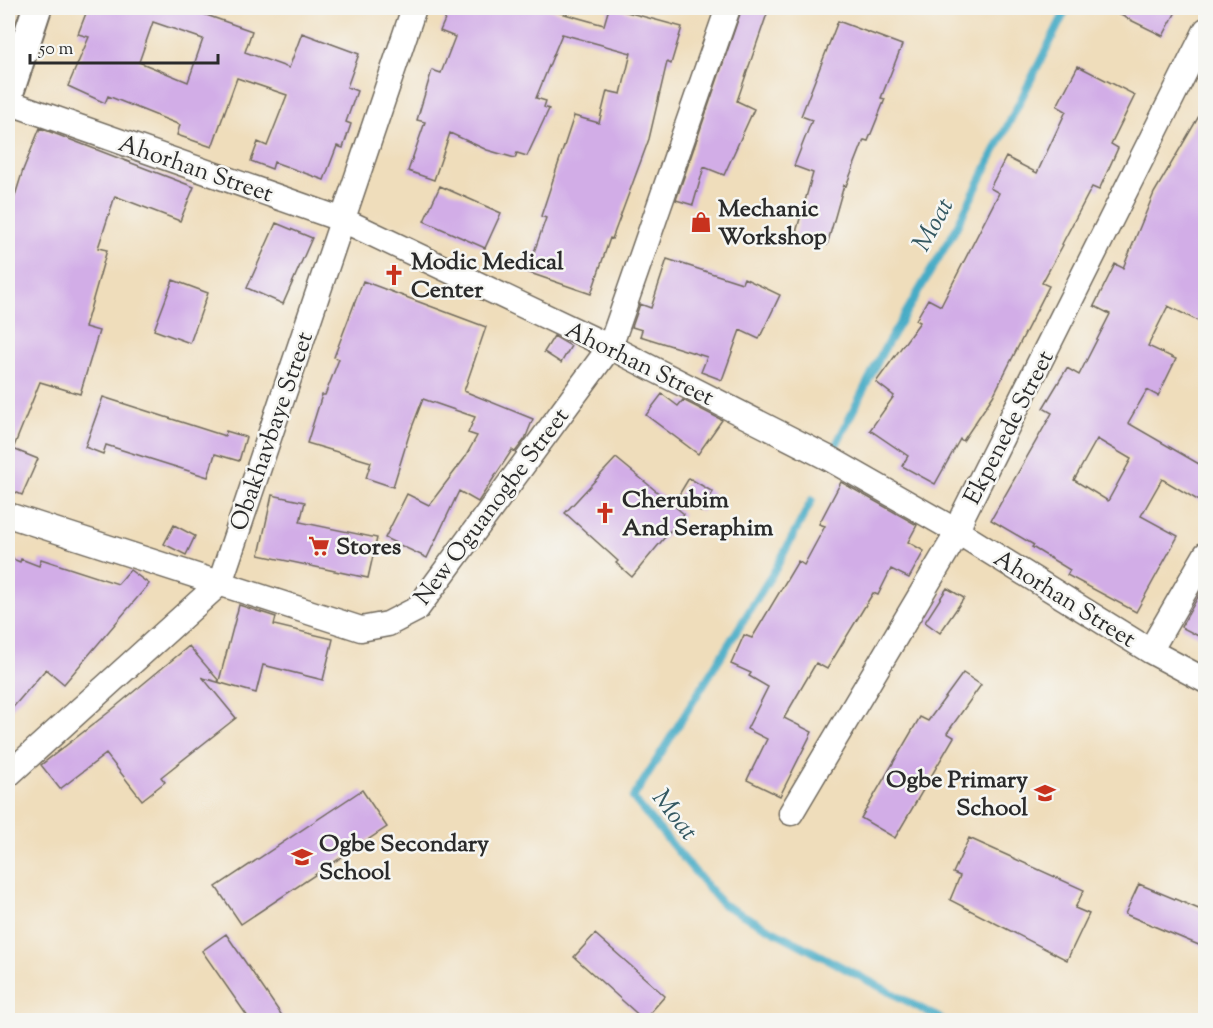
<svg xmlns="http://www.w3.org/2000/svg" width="1213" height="1028" font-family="'Sorts Mill Goudy',serif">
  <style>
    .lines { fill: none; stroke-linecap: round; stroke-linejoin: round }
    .stream { stroke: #46acc6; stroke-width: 8 }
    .building { fill: #d2ade7; fill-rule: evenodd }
    .minor-casing { stroke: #70695d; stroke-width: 27 }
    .tertiary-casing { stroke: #70695d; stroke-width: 32 }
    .minor { stroke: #fff; stroke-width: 24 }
    .tertiary { stroke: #fff; stroke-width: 28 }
    .labels { text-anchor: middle; stroke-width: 5; stroke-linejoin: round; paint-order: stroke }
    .street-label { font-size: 24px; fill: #2b2b2b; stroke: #f6f6f2 }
    .poi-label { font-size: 24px; font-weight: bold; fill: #2b2b2b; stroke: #f6f6f2; text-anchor: start }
    .water-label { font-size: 26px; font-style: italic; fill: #345861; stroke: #f6f6f2 }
  </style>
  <rect width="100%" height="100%" fill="#f6f6f2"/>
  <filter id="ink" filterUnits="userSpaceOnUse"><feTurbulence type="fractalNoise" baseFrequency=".0167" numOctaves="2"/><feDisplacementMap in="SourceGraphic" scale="12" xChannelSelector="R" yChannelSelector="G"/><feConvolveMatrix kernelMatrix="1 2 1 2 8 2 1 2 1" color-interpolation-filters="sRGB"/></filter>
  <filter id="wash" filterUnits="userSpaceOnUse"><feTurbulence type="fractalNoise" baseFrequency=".008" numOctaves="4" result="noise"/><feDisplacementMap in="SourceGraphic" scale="24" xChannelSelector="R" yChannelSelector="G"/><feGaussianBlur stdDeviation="1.35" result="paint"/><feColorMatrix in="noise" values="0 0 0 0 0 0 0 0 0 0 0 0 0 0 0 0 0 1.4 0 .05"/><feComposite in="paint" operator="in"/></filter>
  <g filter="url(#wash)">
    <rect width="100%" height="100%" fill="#efddbb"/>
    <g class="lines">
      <path class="stream" d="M830 457 883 351 954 232 1067 8
        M812 500 776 568 633 798 722 904 943 1020"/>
    </g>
    <g id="blocks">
      <path class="building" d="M88 8H197L195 11 252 31 245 52 289 68 302 33 359 54 347 87 357 91 346 122 351 124 343 148 337 146 324 180 274 162 272 169 251 161 258 142 267 146 287 95 237 78 212 147 177 135 180 125 108 96 105 103 68 86 89 37 78 34ZM153 22 203 39 188 82 139 62Z
        M450 8H543L604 25 609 8H612L682 27 671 64 667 62 649 139 612 239 610 238 591 294 527 272 546 218 541 216 574 116 599 123 607 91 621 94 631 53 562 34 536 98 546 101 544 107 549 109 527 156 517 153 515 158 487 150 450 133 434 180 408 171 425 122 417 120 432 70 441 73 455 37 440 31Z
        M742 8H769L737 101 754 109 724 175 704 167 693 205 676 200Z
        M1106 8H1178L1163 36Z
        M838 21 902 45 881 98 885 99 868 141 864 140 846 186 844 185 827 245 795 236 813 173 794 166 812 120 801 116Z
        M1078 66 1135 95 1111 144 1118 148 1099 190 1092 187 1062 244 1063 245 1042 283 1049 286 993 396 963 441 960 439 935 484 902 466 908 456 870 430 894 396 876 382 920 322 916 320 928 299 941 306 999 193 990 188 1006 157 1037 173 1066 111 1057 106Z
        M1206 104V325L1168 306 1148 346 1176 359 1158 396 1147 390 1128 423 1206 468V505L1162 479 1141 516 1178 536 1136 612 1067 575 1070 570 1032 547 1034 545 991 520 1052 413 1043 408 1067 368 1079 375 1110 314 1094 306 1115 264 1123 268 1154 193ZM1097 439 1131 459 1108 501 1074 480Z
        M40 128 194 187 180 221 115 196 98 248 107 250 85 327 99 331 80 394 40 382 13 449 38 459 22 495 8 489V218L23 170Z
        M440 186 501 213 485 248 424 221Z
        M276 223 312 238 283 304 247 288Z
        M667 259 742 283 744 278 780 295 759 339 740 330 722 380 701 372 707 357 640 336 642 330 632 327 640 304 651 308Z
        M173 280 208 293 190 343 154 330Z
        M363 281 486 327 464 391 533 419 525 439 515 452 512 450 478 502 459 491 427 558 385 538 407 494 429 505 464 459 477 436 468 433 475 417 423 399 409 435 393 487 366 478 371 462 307 443 322 395H325L339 359 334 357Z
        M554 336 571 346 561 363 544 352Z
        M662 394 678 406 683 400 722 420 698 454 646 415Z
        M103 397 225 436 226 431 246 437 239 461 215 454 208 477 106 445 103 454 85 447Z
        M616 458 684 514 632 577 616 563 618 561 565 513Z
        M689 478 713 492 701 512 677 498Z
        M841 482 917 525 908 542 924 551 909 578 891 569 878 595 873 593 827 669 816 663 784 718 812 732 780 796 747 780 767 739 747 729 768 687 749 676 751 673 731 664 744 635 752 638 798 561 804 565 825 526 819 524Z
        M272 495 305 502 300 522 377 538 368 578 259 555Z
        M174 525 195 536 186 555 164 544Z
        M8 557 20 562 21 559 39 566 41 559 118 584 130 570 149 584 64 684 46 669 8 713Z
        M1206 583V640L1181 627Z
        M947 588 964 598 940 633 925 622Z
        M239 605 276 617 274 625 333 639 323 680 263 665 256 693 203 678 236 718 161 777 165 782 142 800 106 754 60 789 41 765 109 712 189 646 219 681Z
        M963 673 981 685 947 733 954 737 895 838 861 818 920 717 928 721Z
        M362 790 387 827 241 924 216 887Z
        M969 838 1084 890 1075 908 1089 914 1067 960 950 900 960 876 953 873Z
        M1139 884 1206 912V948L1125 914Z
        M226 934 285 1020H250L202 951Z
        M595 934 665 996 644 1020 574 957Z"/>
    </g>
  </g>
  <g filter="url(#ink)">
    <use href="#blocks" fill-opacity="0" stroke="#70695d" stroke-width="1.5"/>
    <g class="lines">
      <defs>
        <path id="minor" d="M8 102 343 220 610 347 830 459 958 532 1150 651 1206 681
          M8 515 361 629 388 624 417 609 610 347 728 8
          M1150 651 1206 554
          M8 775 220 583 414 8
          M791 813 958 532 963 515 1206 30"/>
        <path id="tertiary" d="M8 96 37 8"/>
      </defs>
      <use href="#minor" class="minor-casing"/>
      <use href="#tertiary" class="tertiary-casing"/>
      <use href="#minor" class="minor"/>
      <use href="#tertiary" class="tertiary"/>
    </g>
  </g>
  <defs>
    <symbol id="shop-bare" viewBox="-9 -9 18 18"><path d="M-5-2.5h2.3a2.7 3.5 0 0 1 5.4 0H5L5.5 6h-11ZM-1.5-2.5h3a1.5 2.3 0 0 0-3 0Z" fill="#c8321e" stroke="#f6f6f2" stroke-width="2.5" paint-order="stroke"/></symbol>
    <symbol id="church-bare" viewBox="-9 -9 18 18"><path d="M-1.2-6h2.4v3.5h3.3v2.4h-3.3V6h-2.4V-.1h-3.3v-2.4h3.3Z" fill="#c8321e" stroke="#f6f6f2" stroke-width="2.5" paint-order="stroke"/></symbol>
    <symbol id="supermarket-bare" viewBox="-9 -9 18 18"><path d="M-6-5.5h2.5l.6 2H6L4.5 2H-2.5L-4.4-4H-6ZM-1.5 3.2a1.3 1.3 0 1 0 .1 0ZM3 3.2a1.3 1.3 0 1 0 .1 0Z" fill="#c8321e" stroke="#f6f6f2" stroke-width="2.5" paint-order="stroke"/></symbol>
    <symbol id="school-bare" viewBox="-9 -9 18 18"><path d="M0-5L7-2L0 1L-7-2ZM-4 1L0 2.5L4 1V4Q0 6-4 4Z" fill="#c8321e" stroke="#f6f6f2" stroke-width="2.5" paint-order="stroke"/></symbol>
  </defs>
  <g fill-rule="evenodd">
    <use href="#shop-bare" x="686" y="207" width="30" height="30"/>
    <use href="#church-bare" x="379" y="260" width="30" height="30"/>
    <use href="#church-bare" x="590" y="498" width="30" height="30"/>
    <use href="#supermarket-bare" x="304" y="531" width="30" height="30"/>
    <use href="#school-bare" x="1030" y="778" width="30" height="30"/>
    <use href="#school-bare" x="287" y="842" width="30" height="30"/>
  </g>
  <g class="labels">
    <g class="street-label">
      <text transform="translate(196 168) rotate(19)" y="8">Ahorhan Street</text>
      <text transform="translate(640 363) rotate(26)" y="8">Ahorhan Street</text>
      <text transform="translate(1008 427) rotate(-63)" y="8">Ekpenede Street</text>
      <text transform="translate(271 431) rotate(-71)" y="8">Obakhavbaye Street</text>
      <text transform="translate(491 506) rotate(-53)" y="8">New Oguanogbe Street</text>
      <text transform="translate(1065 598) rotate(32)" y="8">Ahorhan Street</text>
    </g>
    <g class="poi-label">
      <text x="718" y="216">Mechanic<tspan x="718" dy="28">Workshop</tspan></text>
      <text x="411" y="269">Modic Medical<tspan x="411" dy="28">Center</tspan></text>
      <text x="622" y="507">Cherubim<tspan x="622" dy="28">And Seraphim</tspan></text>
      <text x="336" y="554">Stores</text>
      <text x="1028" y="787" text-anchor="end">Ogbe Primary<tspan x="1028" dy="28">School</tspan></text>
      <text x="319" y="851">Ogbe Secondary<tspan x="319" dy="28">School</tspan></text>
    </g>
    <g class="water-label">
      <text transform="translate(932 224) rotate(-61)" y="9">Moat</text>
      <text transform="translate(676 814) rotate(52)" y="9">Moat</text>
    </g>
  </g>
  <rect width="1213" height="1028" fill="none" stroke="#f6f6f2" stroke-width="30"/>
  <path d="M30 54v9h188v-9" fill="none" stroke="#2b2b2b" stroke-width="3"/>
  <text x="39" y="54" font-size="18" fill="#2b2b2b" stroke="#f6f6f2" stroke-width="4.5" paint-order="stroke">50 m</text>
</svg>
